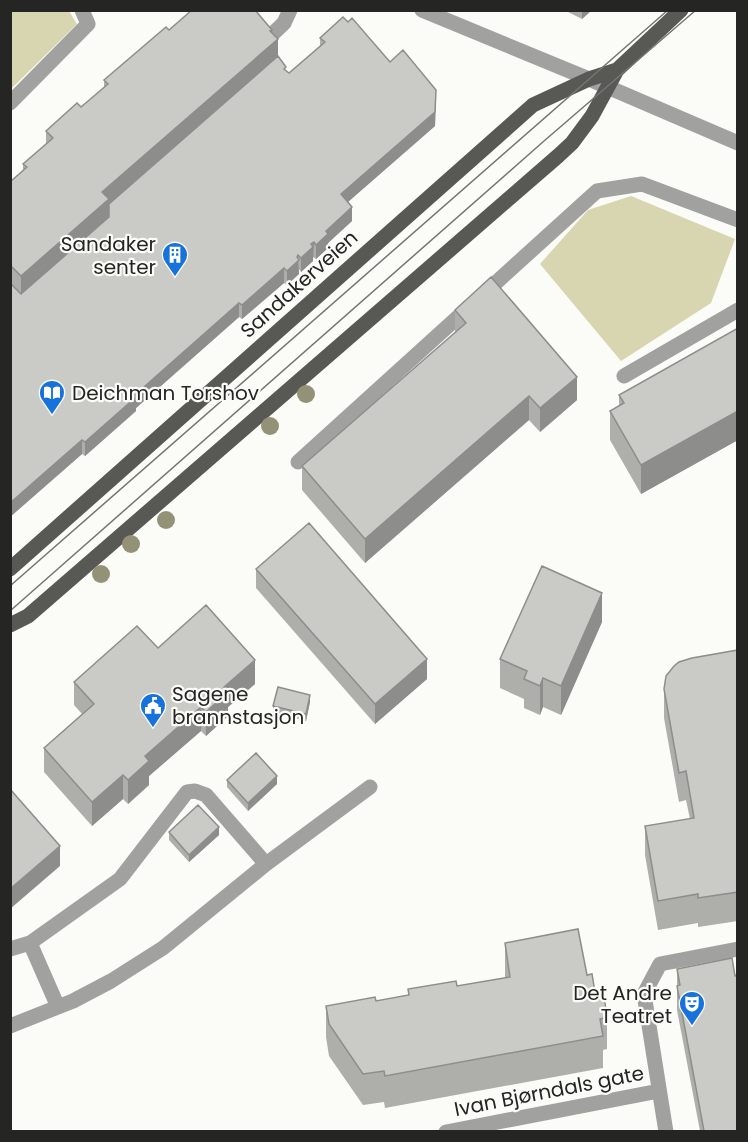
<svg xmlns="http://www.w3.org/2000/svg" width="748" height="1142" font-family="Poppins,sans-serif">
  <style>
    .green { fill: #d7d6b0 }
    .lines { fill: none; stroke-linecap: round; stroke-linejoin: round }
    .minor { stroke: #a1a19f; stroke-width: 15 }
    .major { stroke: #585855; stroke-width: 15 }
    .tram { stroke: #757573; stroke-width: 1.5 }
    .tree { fill: #949276 }
    .wall { fill: #aeaeab }
    .shaded-wall { fill: #8d8d8b }
    .building { fill: #cacac7; stroke: #8d8d8b; stroke-width: 1.5 }
    .labels { text-anchor: middle; stroke-width: 4.5; stroke-linejoin: round; paint-order: stroke }
    .poi-label { font-size: 20px; fill: #252523; stroke: #fbfbf7; text-anchor: end }
    .street-label { font-size: 20px; fill: #252523; stroke: #fbfbf7 }
  </style>
  <rect width="100%" height="100%" fill="#fbfbf7"/>
  <path class="green" d="M11 10 69 11 77 24 11 89Z
    M631 196 735 239 711 303 621 361 540 264 588 210Z"/>
  <g class="lines">
    <path class="minor" d="M422 10 589 79 738 143
      M262 44 284 23 290 10
      M10 103 88 24 82 10
      M624 376 738 310
      M298 462 597 191 642 184 738 220
      M30 943 58 1007
      M10 949 30 943 120 879 187 792 195 791 206 795 266 864
      M10 1026 73 1001 111 981 163 948 266 864 370 787
      M446 1132 659 1091
      M666 1132 644 994 660 964 738 949"/>
    <path class="major" d="M10 569 533 105 589 79 617 70
      M10 625 28 616 558 156 572 143 592 116 617 70 681 10"/>
    <path class="tram" d="M10 586 668 10
      M10 611 544 141 696 10"/>
  </g>
  <g class="tree">
    <circle cx="306" cy="394" r="9"/>
    <circle cx="270" cy="426" r="9"/>
    <circle cx="166" cy="520" r="9"/>
    <circle cx="131" cy="544" r="9"/>
    <circle cx="101" cy="574" r="9"/>
  </g>
  <path class="wall" d="M564 10H592L582 19Z
    M348 22 436 104 435 126 348 202 352 221 328 243V248L316 259 313 257V261L301 272 299 269V274L287 285 284 283 242 319 239 317 136 408V411L85 456 82 454 10 517V182L23 170V164L46 144V131L81 107 104 87V80L169 30 272 32 278 56 286 71 289 73 320 46V38Z
    M455 310 577 400 540 432 529 420 365 563 302 490V466L455 333Z
    M738 328V440L641 494 610 440V411L619 406V395Z
    M256 569 427 679 375 724 256 588Z
    M602 622 561 715 543 707 540 715 524 708V699L500 688V659Z
    M158 648 255 684 228 707V716L206 736 201 731 149 776V785L128 804 123 799 92 826 44 772V748L82 714 74 705V682Z
    M738 650V921L698 927V923L658 930 645 855V826L690 819 686 800 679 802 664 718V689Z
    M310 702 306 721 273 713V706Z
    M227 780 277 784 248 811 227 787Z
    M169 832 219 835 189 862 169 840Z
    M505 943 587 975 596 998 607 1017V1049L603 1050V1068L385 1108 384 1102 363 1105 329 1056 326 1037V1006L376 1001 408 995V989L457 986 505 978Z
    M677 969 738 1131H700L677 1010Z"/>
  <path class="shaded-wall" d="M582 10H592L582 19Z
    M272 30V44L278 39V70L21 308V276L102 192Z
    M436 90 435 126 341 208V194Z
    M352 207V221L328 243V248L316 259V245L326 231Z
    M314 242 313 261 301 272V258Z
    M298 255 299 274 287 285V271Z
    M284 268V283L242 319V305Z
    M239 303V317L136 408V411L85 456V442L135 395Z
    M577 377V400L540 432V408Z
    M529 396V420L365 563V539Z
    M738 411V440L641 494V465Z
    M82 440V454L10 517V503Z
    M602 593V622L561 715V686Z
    M427 659V679L375 724V704Z
    M255 660V684L228 707V716L206 736V712L224 687Z
    M543 678V707L540 715V686Z
    M310 695V702L306 721V714Z
    M201 707V731L149 776V785L128 804V780L145 756Z
    M123 775V799L92 826V802Z
    M277 776V784L248 811V803Z
    M219 827V835L189 862V855Z
    M60 846V866L10 909V889Z
    M10 991H12V998L10 999Z"/>
  <path class="building" d="M192 10H255L272 30 270 31 278 39 102 192 109 199 21 276 10 265V182L27 167 23 164 53 138 46 131 77 103 81 107 108 84 104 80 166 27 169 30Z
    M343 17 348 22 352 18 390 62 403 50 436 90 435 112 341 194 352 207 326 231 328 234 316 245 314 242 311 244 313 247 301 258 298 255 297 257 299 260 287 271 284 268 242 305 239 303 135 395 136 397 85 442 82 440 10 503V283L21 294 109 217V204L278 56 286 67 284 69 289 73 325 42 320 38Z
    M491 277 577 377 540 408 529 396 365 539 302 466 466 323 455 310Z
    M738 328V411L641 465 610 411 624 403 619 395Z
    M309 523 427 659 375 704 256 569Z
    M542 566 602 593 561 686 543 678 540 686 524 679 527 671 500 659Z
    M206 605 255 660 224 687 228 692 206 712 201 707 145 756 149 761 128 780 123 775 92 802 44 748 94 704 74 682 137 626 158 648Z
    M738 650V892L698 898V894L658 901 645 826 694 818 686 771 679 773 664 689 666 676 674 666 679 662 692 658Z
    M278 687 310 695 306 714 273 706Z
    M256 753 277 776 248 803 227 780Z
    M10 789 60 846 10 889Z
    M198 805 219 827 189 855 169 832Z
    M578 929 587 975 592 974 596 998 604 996 607 1017 600 1019 603 1036 385 1076 384 1071 363 1074 329 1024 326 1006 375 997 376 1001 409 995 408 989 456 981 457 986 510 977 505 943Z
    M732 958 735 976 737 975 738 978V1131H704L677 986 680 985 677 969Z"/>
  <defs>
    <symbol id="building-pin" viewBox="-11 -11 22 30"><path d="M0 17L-7.5 6A9.5 9.5 0 1 1 7.5 6Z" fill="#1772db" stroke="#fbfbf7"/><path d="M-4-6H4V6H1V3H-1V6H-4ZM-2.5-4.3h1.7v1.8h-1.7ZM.8-4.3h1.7v1.8H.8ZM-2.5-1h1.7V.8h-1.7ZM.8-1h1.7V.8H.8Z" fill="#fff"/></symbol>
    <symbol id="library-pin" viewBox="-11 -11 22 30"><path d="M0 17L-7.5 6A9.5 9.5 0 1 1 7.5 6Z" fill="#1772db" stroke="#fbfbf7"/><path d="M-6-4Q-3-5.5-.7-3.5V5Q-3 3-6 4ZM6-4Q3-5.5 .7-3.5V5Q3 3 6 4Z" fill="#fff"/></symbol>
    <symbol id="civic-pin" viewBox="-11 -11 22 30"><path d="M0 17L-7.5 6A9.5 9.5 0 1 1 7.5 6Z" fill="#1772db" stroke="#fbfbf7"/><path d="M-.6-6.5H3V-4.5H.6V-3L4-1V1h2V6H-6V1h2V-1L-.6-3ZM-1.2 2.5V6h2.4V2.5Z" fill="#fff"/></symbol>
    <symbol id="theatre-pin" viewBox="-11 -11 22 30"><path d="M0 17L-7.5 6A9.5 9.5 0 1 1 7.5 6Z" fill="#1772db" stroke="#fbfbf7"/><path d="M-5-5.5Q0-4 5-5.5V0Q5 5 0 6Q-5 5-5 0ZM-3.3-2.5H-1v1.5H-3.3ZM1-2.5H3.3v1.5H1ZM-2.8 1Q0 5.5 2.8 1Z" fill="#fff"/></symbol>
  </defs>
  <g fill-rule="evenodd">
    <use href="#building-pin" x="160" y="240" width="30" height="40"/>
    <use href="#library-pin" x="37" y="378" width="30" height="40"/>
    <use href="#civic-pin" x="138" y="691" width="30" height="40"/>
    <use href="#theatre-pin" x="677" y="989" width="30" height="40"/>
  </g>
  <g class="labels">
    <g class="poi-label">
      <text x="156" y="251">Sandaker<tspan x="156" dy="23">senter</tspan></text>
      <text x="72" y="400" text-anchor="start">Deichman Torshov</text>
      <text x="172" y="701" text-anchor="start">Sagene<tspan x="172" dy="23">brannstasjon</tspan></text>
      <text x="672" y="1000">Det Andre<tspan x="672" dy="23">Teatret</tspan></text>
    </g>
    <g class="street-label">
      <text transform="translate(299 284) rotate(-42)" y="7">Sandakerveien</text>
      <text transform="translate(549 1091) rotate(-11)" y="7">Ivan Bjørndals gate</text>
    </g>
  </g>
  <rect width="748" height="1142" fill="none" stroke="#252523" stroke-width="24"/>
</svg>
